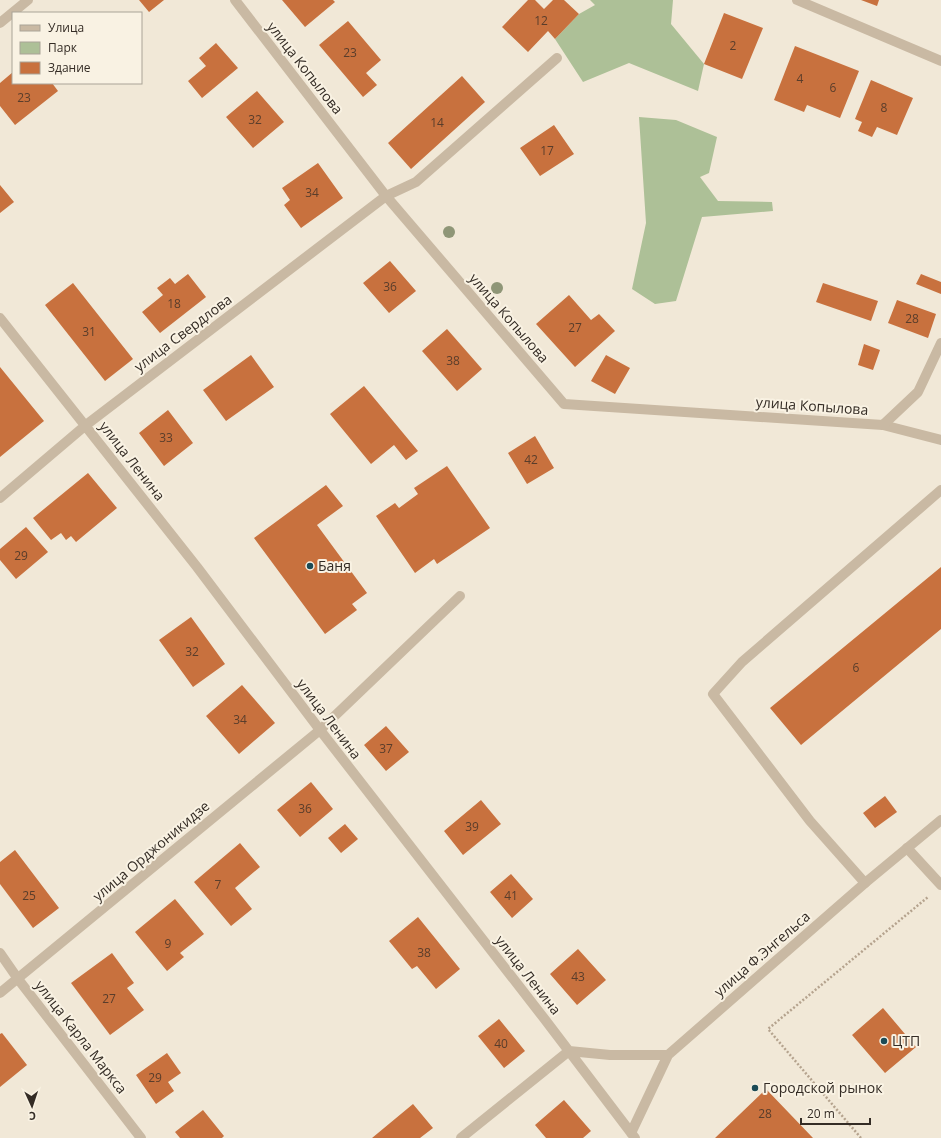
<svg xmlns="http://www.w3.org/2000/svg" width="941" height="1138" font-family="'Open Sans',sans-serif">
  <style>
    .green { fill: #adc097 }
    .building { fill: #c8713e }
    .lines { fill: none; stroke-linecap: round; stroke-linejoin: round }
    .path { stroke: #b5a38e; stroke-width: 2.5; stroke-dasharray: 2 2; stroke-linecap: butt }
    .service { stroke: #c9b9a3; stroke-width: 10 }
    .minor { stroke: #c9b9a3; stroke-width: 10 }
    .tree { fill: #8f9677 }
    .poi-dot { fill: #1b4b56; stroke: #f9f2e3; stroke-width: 1.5 }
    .labels { text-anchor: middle; stroke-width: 4; stroke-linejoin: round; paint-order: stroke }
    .number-label { font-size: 12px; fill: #593d2b }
    .street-label { font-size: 14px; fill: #342c25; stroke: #f9f2e3 }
    .poi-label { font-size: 14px; fill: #342c25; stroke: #f9f2e3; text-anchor: start }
  </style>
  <rect width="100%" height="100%" fill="#f1e8d7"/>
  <path class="green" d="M590 0H673L671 24 704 64 698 91 629 63 583 82 555 39 579 14 595 5Z
    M639 117 676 120 717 137 709 173 700 177 718 201 772 202 773 211 702 217 676 301 655 304 632 289 646 223Z"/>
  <path class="building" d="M139 0H164L149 12Z
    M282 0H333L335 2 305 27Z
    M528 0H535L544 9 553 0H564L579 14 555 39 548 31 528 52 502 27Z
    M861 0H879L877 6Z
    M724 13 763 28 742 79 704 64Z
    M348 21 381 60 366 73 377 85 363 97 319 45Z
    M216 43 238 68 202 98 188 81 206 66 199 58Z
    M795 46 859 71 840 118 807 105 804 112 774 100Z
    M13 72V83H52L58 91 15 125 0 106V83Z
    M462 76 485 102 411 169 388 143Z
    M871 80 913 98 897 135 877 127 872 137 858 131 862 122 855 119Z
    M257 91 284 122 253 148 226 117Z
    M554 125 574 154 540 176 520 148Z
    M318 163 343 198 301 228 284 205 290 200 282 188Z
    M0 185 14 202 0 213Z
    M390 261 416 291 389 313 363 283Z
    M188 274 206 297 160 333 142 312 163 295 157 288 170 278 175 284Z
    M921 274 941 282V294L916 284Z
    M73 283 133 359 105 381 45 305Z
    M823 283 878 301 871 321 816 302Z
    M569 295 591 320 599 314 615 331 575 367 536 324Z
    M897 300 936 314 928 338 888 323Z
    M447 329 482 369 457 391 422 351Z
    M864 344 880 350 873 370 858 365Z
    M251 355 274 387 226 421 203 390Z
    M606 355 630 368 615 394 591 381Z
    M0 367 44 421 0 457Z
    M364 386 418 451 406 460 394 445 371 464 330 414Z
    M168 410 193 443 164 466 139 433Z
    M535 436 554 468 527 484 508 453Z
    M447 466 490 528 437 564 434 559 415 573 376 516 395 503 399 508 418 494 414 488Z
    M88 473 117 508 76 542 71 536 66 540 61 533 51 540 33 518Z
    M326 485 343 506 317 525 367 593 352 604 357 610 325 634 254 538Z
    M26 527 48 552 16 579 0 560V549Z
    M941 567V629L801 745 770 708Z
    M191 617 225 664 193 687 159 640Z
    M242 685 275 723 239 754 206 716Z
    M386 726 409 752 386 771 364 745Z
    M311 782 333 809 300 837 277 810Z
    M885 796 897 812 875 828 863 813Z
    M481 800 501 824 463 855 444 831Z
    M345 824 358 839 341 853 328 838Z
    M240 843 260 867 235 888 252 909 231 926 194 882Z
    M15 850 59 908 33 928 0 884V862Z
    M511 874 533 899 512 918 490 892Z
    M175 899 204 934 180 953 184 957 167 971 135 932Z
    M418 917 460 969 436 989 417 966 412 969 389 941Z
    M578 949 606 980 577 1005 550 974Z
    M112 953 134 983 127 988 144 1010 110 1035 71 983Z
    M883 1008 916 1047 885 1073 852 1035Z
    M499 1019 525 1051 504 1068 478 1036Z
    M2 1033 27 1065 0 1087V1034Z
    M167 1053 181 1073 168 1082 174 1091 156 1104 136 1075Z
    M766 1089 813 1138H715Z
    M564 1100 591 1131 583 1138H546L535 1125Z
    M413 1104 433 1128 420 1138H372Z
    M203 1110 224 1136 222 1138H180L175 1132Z"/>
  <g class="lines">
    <path class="path" d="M861 1138 768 1029 928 897"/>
    <path class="service" d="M386 196 416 182 557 58
      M883 425 941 440
      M320 730 460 596
      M907 848 941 885
      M865 883 810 821 713 694 742 662 941 490"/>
    <path class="minor" d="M235 0 386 196 564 404 883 425 918 392 941 343
      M797 0 941 61
      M0 23 28 0
      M0 318 197 567 320 730 543 1017 635 1138
      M0 498 86 425 386 196
      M0 953 18 979 141 1138
      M0 993 320 730
      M631 1133 668 1055 865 883 941 820
      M461 1138 569 1051 610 1055H668"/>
  </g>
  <g class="tree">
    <circle cx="449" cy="232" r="6"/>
    <circle cx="497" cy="288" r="6"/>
  </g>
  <g class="poi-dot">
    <circle cx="310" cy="566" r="4"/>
    <circle cx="884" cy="1041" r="4"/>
    <circle cx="755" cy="1088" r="4"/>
  </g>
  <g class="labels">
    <g class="number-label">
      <text x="541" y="25">12</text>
      <text x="733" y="50">2</text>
      <text x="350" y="57">23</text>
      <text x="800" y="83">4</text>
      <text x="833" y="92">6</text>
      <text x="24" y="102">23</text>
      <text x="884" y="112">8</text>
      <text x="255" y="124">32</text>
      <text x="437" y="127">14</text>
      <text x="547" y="155">17</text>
      <text x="312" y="197">34</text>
      <text x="390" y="291">36</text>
      <text x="174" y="308">18</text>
      <text x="912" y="323">28</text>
      <text x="575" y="332">27</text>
      <text x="89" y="336">31</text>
      <text x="453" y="365">38</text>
      <text x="166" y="442">33</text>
      <text x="531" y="464">42</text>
      <text x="21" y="560">29</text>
      <text x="192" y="656">32</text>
      <text x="856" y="672">6</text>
      <text x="240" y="724">34</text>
      <text x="386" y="753">37</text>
      <text x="305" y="813">36</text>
      <text x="472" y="831">39</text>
      <text x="218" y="889">7</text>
      <text x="29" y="900">25</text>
      <text x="511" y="900">41</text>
      <text x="168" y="948">9</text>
      <text x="424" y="957">38</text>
      <text x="578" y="981">43</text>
      <text x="109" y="1003">27</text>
      <text x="501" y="1048">40</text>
      <text x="155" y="1082">29</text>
      <text x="765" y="1118">28</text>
    </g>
    <g class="street-label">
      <text transform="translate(305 68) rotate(52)" y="5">улица Копылова</text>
      <text transform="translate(509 318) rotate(49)" y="5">улица Копылова</text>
      <text transform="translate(183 333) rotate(-37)" y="5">улица Свердлова</text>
      <text transform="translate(812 406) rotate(4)" y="5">улица Копылова</text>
      <text transform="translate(132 461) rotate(52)" y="5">улица Ленина</text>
      <text transform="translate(329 719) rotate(53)" y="5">улица Ленина</text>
      <text transform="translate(151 851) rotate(-40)" y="5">улица Орджоникидзе</text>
      <text transform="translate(762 954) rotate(-41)" y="5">улица Ф.Энгельса</text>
      <text transform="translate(528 975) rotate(52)" y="5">улица Ленина</text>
      <text transform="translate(81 1037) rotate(52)" y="5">улица Карла Маркса</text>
    </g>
    <g class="poi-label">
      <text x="318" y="571">Баня</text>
      <text x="892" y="1046">ЦТП</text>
      <text x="763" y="1093">Городской рынок</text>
    </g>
  </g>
  <rect x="12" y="12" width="130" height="72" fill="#f9f2e3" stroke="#aaa397"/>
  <rect x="20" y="25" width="20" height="6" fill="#c9b9a3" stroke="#aaa397"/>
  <text x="48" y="32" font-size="12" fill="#342c25">Улица</text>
  <rect x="20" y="42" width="20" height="12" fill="#adc097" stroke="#aaa397"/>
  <text x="48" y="52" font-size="12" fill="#342c25">Парк</text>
  <rect x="20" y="62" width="20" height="12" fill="#c8713e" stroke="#aaa397"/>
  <text x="48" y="72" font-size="12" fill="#342c25">Здание</text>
  <g transform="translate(32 1106) rotate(177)" stroke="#f9f2e3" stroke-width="3" paint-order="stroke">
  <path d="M0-3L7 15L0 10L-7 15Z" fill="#342c25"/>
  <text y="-6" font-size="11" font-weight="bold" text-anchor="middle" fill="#342c25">С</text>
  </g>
  <path d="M801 1118v6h69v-6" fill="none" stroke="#342c25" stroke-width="2"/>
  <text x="807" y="1118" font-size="12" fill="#342c25" stroke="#f9f2e3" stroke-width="3" paint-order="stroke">20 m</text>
</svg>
